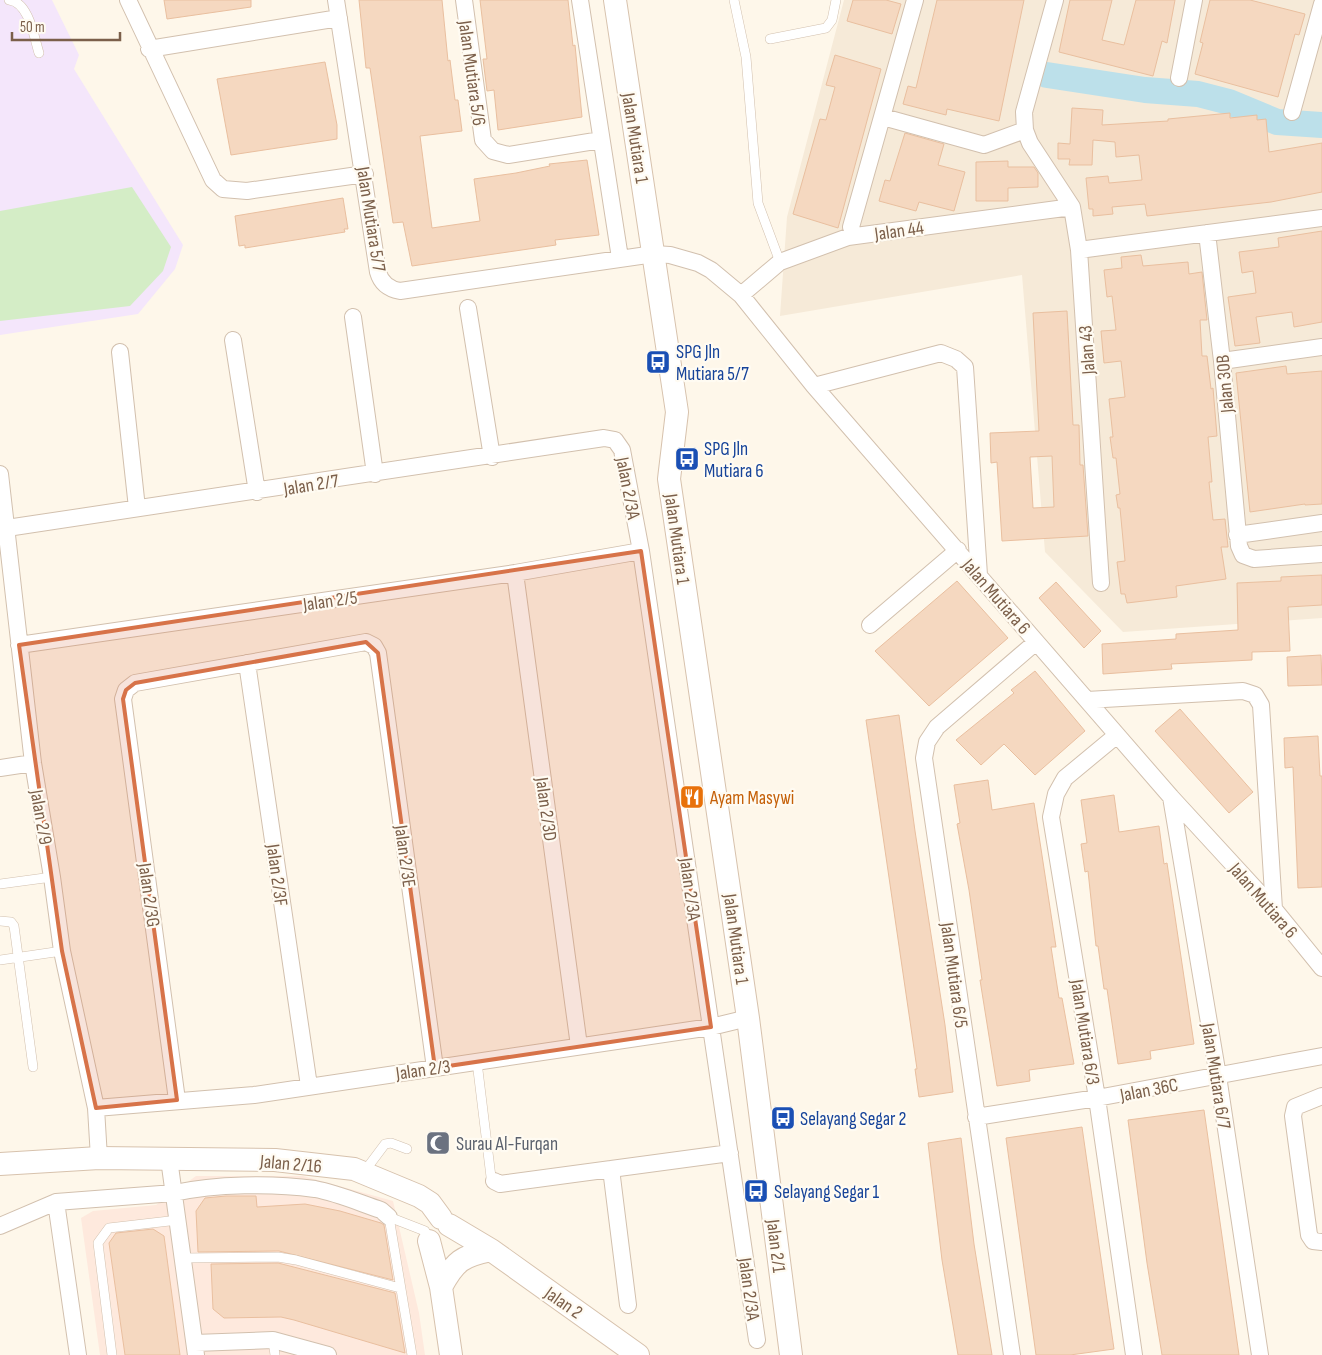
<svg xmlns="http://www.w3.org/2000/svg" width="1322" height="1355" font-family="'Sofia Sans Condensed',sans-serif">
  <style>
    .residential { fill: #f6ead8 }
    .commercial { fill: #fee9dd }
    .education { fill: #f4e6fb }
    .green { fill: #d4edc6 }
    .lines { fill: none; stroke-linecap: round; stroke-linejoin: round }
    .river { stroke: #bce0ea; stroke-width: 26 }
    .building { fill: #f5d8c0; stroke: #e9bf9f; fill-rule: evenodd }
    .lane-casing { stroke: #d2c0ae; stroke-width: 10 }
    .street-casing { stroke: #d2c0ae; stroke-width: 18 }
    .secondary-casing { stroke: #d7c2ad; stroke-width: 24 }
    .lane { stroke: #fff; stroke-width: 9 }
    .street { stroke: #fff; stroke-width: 16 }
    .secondary { stroke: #fff; stroke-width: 22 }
    .marked { fill: #d77349; fill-opacity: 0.2; stroke: #d77349; stroke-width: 4; stroke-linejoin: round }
    .labels { text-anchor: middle; stroke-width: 4.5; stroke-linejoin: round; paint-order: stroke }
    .street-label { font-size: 19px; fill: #7b5f4a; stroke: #fffbf2 }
    .transit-label { font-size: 19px; fill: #164399; stroke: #fffbf2; text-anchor: start }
    .food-label { font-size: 19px; fill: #c56008; stroke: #fffbf2; text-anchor: start }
    .worship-label { font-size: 19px; fill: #5b616d; stroke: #fffbf2; text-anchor: start }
  </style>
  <rect width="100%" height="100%" fill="#fef7ea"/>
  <path class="residential" d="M844 0H1322V618L1123 632 1045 552 1022 275 780 316 787 217Z"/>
  <path class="commercial" d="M196 1176H303L393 1201 419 1313 425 1355H100L81 1218 93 1211 156 1205Z"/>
  <path class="education" d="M0 0H52L79 55 74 69 183 245 175 269 138 314 0 335Z"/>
  <path class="green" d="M132 187 171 247 163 271 130 306 0 321V211Z"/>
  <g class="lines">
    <path class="river" d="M1047 75 1145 90 1198 94 1229 102 1277 122 1322 125"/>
  </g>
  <path class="building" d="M164 0H251V7L167 19Z
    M359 0H442L448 61 450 60 455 100H458L462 131 420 136 432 228 480 221 474 179 516 173 550 166 549 164 587 160 599 235 555 240 556 245 412 266 403 222 393 223 370 68H366Z
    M480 0H568L573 46 575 45 582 117 498 130 494 90 487 91 483 59H487Z
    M853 0H886L901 4 892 34 847 21Z
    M937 0H1024L999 121 947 109 946 115 903 104 908 86 916 88Z
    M1070 0H1112L1102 40 1124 45 1136 0H1175L1167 43 1162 41 1153 76 1059 52Z
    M1210 0H1250L1305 14 1299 35 1295 34 1278 97 1195 74 1203 43 1200 42Z
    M835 55 881 69 838 228 793 214 820 119 826 120 835 87 826 85Z
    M325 62 337 125V139L231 155 217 79Z
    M1072 108 1103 110 1102 125 1168 121V119L1230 113V118L1257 115V120L1266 119 1269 152 1322 143V192L1271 202 1147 216 1145 204 1112 207 1113 214 1093 216V209H1089L1086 178 1108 176 1109 183 1142 180 1139 155 1116 157 1115 142 1093 140 1092 165H1069L1070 159H1058V143L1070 144Z
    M905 133 944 144 938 165 965 172 954 211 919 202 916 211 879 201 885 180 890 181Z
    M1008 161V167H1034L1038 173V187L1008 188V201H976V162Z
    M343 198 348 229H344L345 232 245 248V245L239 246 235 216Z
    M1322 231V322L1294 327 1292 312 1256 317 1260 343 1235 346 1228 297 1256 293 1253 271 1242 273 1239 252 1279 247 1278 238Z
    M1141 255 1143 266 1188 262 1189 274 1202 272 1207 320H1200L1202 356H1207L1211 389 1213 388 1217 436 1208 437 1212 482H1209L1213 520 1225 519 1228 547H1221L1226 579 1176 586 1177 597 1127 603 1125 594H1121L1117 562 1125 561 1120 508H1118L1116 495 1120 494 1116 458H1113L1110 437H1113L1109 399 1125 397 1121 361 1104 363 1101 331 1116 330 1112 296 1107 297 1104 270 1122 268 1121 257Z
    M1067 311 1073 425H1079L1080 465H1083L1088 536 1002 541 997 462 991 463 990 433 1039 431 1033 313ZM1052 456 1054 507 1033 508 1030 457Z
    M1286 366 1287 374 1322 371V504L1305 505V504L1250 512 1236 373Z
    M1322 575V605L1288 607 1290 651 1252 652V660L1171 664 1172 669 1103 674 1102 644 1176 639V634L1238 630 1237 583 1281 581V577Z
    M957 581 1008 638 929 706 875 651Z
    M1056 582 1101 631 1084 648 1039 598Z
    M1321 655 1322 685 1288 686 1287 657Z
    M1035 671 1085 731 1035 775 1004 744 981 765 956 740 1014 693 1011 690Z
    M1180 709 1253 792 1229 813 1155 731Z
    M899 715 915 831 945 1025 953 1092 919 1097 915 1069H917L866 720Z
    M1318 736 1320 776H1322V887L1298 888 1293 767 1285 768 1284 738Z
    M988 780 992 810 1034 803 1056 947H1051L1059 998H1062L1074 1064 1029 1070 1030 1081 997 1086 980 980H982L969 890 957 824 960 823 954 785Z
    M1114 795 1119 832 1159 826 1164 864 1167 863 1194 1044 1150 1051 1151 1059 1118 1064 1107 989H1104L1098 946H1096L1088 871 1085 872 1081 844 1087 843 1081 800Z
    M1204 1110 1239 1355H1162L1147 1263 1128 1120Z
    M1082 1127 1114 1349 1070 1355H1036L1006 1138Z
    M961 1138 974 1244 992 1355H958L942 1260 928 1143Z
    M226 1196H256L257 1207 305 1204 340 1211 381 1223 384 1225 393 1280 279 1251 198 1252 196 1211 205 1198Z
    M153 1229 164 1236 180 1355H125L109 1243 116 1233Z
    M278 1263 395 1293 405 1353 294 1320 281 1317 224 1318 213 1309 211 1264Z"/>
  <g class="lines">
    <defs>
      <path id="lane" d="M9 0C29 2 34 37 39 53
        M734 0 746 57 758 203 780 262
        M770 39 826 28 832 20 836 0
        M0 884 52 877
        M0 921 11 922 14 926 33 1067
        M0 960 62 951
        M477 1062 491 1177 494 1181
        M364 1172 385 1144 391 1143 407 1149
        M389 1217 412 1355
        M389 1217 425 1231
        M183 1258 278 1257 296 1260 400 1288
        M273 1340 275 1355
        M112 1355 98 1243 109 1228 178 1220"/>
      <path id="street" d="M128 0 213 180 223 189 247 191 365 174
        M336 0 378 272C381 283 389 289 400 291L654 254 670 255 698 263 711 270 741 295 814 386 1171 797 1274 909 1322 968
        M464 0 483 140 493 151 508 155 601 140
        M580 0 620 258
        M1055 0 1024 112 1025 130 1030 143 1072 207 1079 250 1101 583
        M149 49 339 18
        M1179 78 1194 0
        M1292 112 1322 4
        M883 117 984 145 1025 130
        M851 227 915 0
        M1207 233 1222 361 1239 546 1243 555 1254 559 1322 554
        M1079 250 1322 218
        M741 295 780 262 848 237 1072 207
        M468 308 492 457
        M353 317 375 474
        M233 340 257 492
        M120 352 137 508
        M1222 361 1322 347
        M814 386 941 353 956 359 965 367 979 575
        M0 474 33 763 52 877 62 951 96 1108 99 1158
        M7 528 604 438 615 440 622 450 641 551 757 1340
        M1237 535 1322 523
        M515 573 579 1046
        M870 625 958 550
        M19 645 515 573 641 551
        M247 663 309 1086
        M1087 700 1243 691 1255 695 1261 705 1274 909
        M1117 735 1065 778 1056 794 1051 817 1097 1098 1134 1355
        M0 768 33 763
        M1171 797 1218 1076 1260 1355
        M1322 1096 1295 1107 1293 1116 1309 1235 1313 1241 1322 1242
        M177 1100 123 699 126 690 135 683 366 642 374 646 378 653 435 1068
        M96 1108 254 1095 711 1027 748 1018
        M976 1117 1097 1098 1322 1056
        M169 1159 196 1355
        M611 1169 628 1305
        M494 1181 500 1184 730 1153
        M56 1202 78 1355
        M0 1226 56 1202 174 1193C216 1184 272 1183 315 1189 337 1193 360 1203 381 1210L389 1217
        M195 1343 273 1340 328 1355
        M1012 1355 924 758 927 742 937 727 1036 642"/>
      <path id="secondary" d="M615 0 677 412 669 479 748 1018 791 1355
        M0 1164 99 1158 275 1160 354 1169 419 1196 430 1203 441 1218
        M449 1225 491 1250 638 1355
        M429 1241 441 1287 451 1355
        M441 1287C455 1261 462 1256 491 1250"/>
    </defs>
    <use href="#lane" class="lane-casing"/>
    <use href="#street" class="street-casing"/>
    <use href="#secondary" class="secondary-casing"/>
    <use href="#lane" class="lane"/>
    <use href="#street" class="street"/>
    <use href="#secondary" class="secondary"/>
  </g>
  <path class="marked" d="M641 551 711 1027 435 1068 378 653 366 642 135 683 126 690 123 699 177 1100 96 1108 62 951 19 645Z"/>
  <defs>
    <symbol id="bus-square" viewBox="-11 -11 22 22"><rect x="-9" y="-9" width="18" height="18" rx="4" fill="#1a4fb4" stroke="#fffbf2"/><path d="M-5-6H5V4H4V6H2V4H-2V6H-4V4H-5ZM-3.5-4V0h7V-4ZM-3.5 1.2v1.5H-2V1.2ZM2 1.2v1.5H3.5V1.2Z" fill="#fff"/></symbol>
    <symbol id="restaurant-square" viewBox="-11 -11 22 22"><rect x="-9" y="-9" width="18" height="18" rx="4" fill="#e8710a" stroke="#fffbf2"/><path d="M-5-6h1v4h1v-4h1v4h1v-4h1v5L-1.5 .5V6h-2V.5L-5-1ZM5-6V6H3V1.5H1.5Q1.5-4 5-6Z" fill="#fff"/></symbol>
    <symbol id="mosque-square" viewBox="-11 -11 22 22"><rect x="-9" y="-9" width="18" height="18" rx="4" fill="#6b7280" stroke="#fffbf2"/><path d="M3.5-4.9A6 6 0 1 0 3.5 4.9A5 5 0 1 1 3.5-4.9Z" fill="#fff"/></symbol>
  </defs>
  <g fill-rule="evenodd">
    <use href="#bus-square" x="644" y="348" width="28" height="28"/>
    <use href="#bus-square" x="673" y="445" width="28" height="28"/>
    <use href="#restaurant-square" x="678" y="783" width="28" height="28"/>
    <use href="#bus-square" x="769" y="1104" width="28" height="28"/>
    <use href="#mosque-square" x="424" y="1129" width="28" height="28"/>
    <use href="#bus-square" x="742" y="1177" width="28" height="28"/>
  </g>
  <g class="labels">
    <g class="street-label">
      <text transform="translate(473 73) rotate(82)" y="7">Jalan Mutiara 5/6</text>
      <text transform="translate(636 138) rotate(81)" y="7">Jalan Mutiara 1</text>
      <text transform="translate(372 219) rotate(81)" y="7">Jalan Mutiara 5/7</text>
      <text transform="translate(899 230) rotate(-8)" y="7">Jalan 44</text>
      <text transform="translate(1086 350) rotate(-94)" y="7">Jalan 43</text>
      <text transform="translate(1224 384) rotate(-95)" y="7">Jalan 30B</text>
      <text transform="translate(311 484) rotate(-9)" y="7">Jalan 2/7</text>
      <text transform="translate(629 488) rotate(79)" y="7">Jalan 2/3A</text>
      <text transform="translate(678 539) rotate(82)" y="7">Jalan Mutiara 1</text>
      <text transform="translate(997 596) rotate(49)" y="7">Jalan Mutiara 6</text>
      <text transform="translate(330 600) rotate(-8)" y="7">Jalan 2/5</text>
      <text transform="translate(547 809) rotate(82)" y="7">Jalan 2/3D</text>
      <text transform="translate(42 817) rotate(80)" y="7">Jalan 2/9</text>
      <text transform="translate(406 856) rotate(82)" y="7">Jalan 2/3E</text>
      <text transform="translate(278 875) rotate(82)" y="7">Jalan 2/3F</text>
      <text transform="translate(691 889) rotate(82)" y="7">Jalan 2/3A</text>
      <text transform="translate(150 895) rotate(82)" y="7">Jalan 2/3G</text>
      <text transform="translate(1264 900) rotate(49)" y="7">Jalan Mutiara 6</text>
      <text transform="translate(737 939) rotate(82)" y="7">Jalan Mutiara 1</text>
      <text transform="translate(955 975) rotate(82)" y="7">Jalan Mutiara 6/5</text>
      <text transform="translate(1086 1032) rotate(81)" y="7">Jalan Mutiara 6/3</text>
      <text transform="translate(423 1069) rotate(-8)" y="7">Jalan 2/3</text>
      <text transform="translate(1217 1076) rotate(81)" y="7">Jalan Mutiara 6/7</text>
      <text transform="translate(1149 1089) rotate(-11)" y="7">Jalan 36C</text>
      <text transform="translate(291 1163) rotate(5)" y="7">Jalan 2/16</text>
      <text transform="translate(777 1246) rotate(83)" y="7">Jalan 2/1</text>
      <text transform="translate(750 1289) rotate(82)" y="7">Jalan 2/3A</text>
      <text transform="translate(564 1302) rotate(35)" y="7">Jalan 2</text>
    </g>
    <g class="transit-label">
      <text x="676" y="358">SPG Jln<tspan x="676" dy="22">Mutiara 5/7</tspan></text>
      <text x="704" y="455">SPG Jln<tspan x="704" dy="22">Mutiara 6</tspan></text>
      <text x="800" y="1125">Selayang Segar 2</text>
      <text x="774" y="1198">Selayang Segar 1</text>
    </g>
    <g class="food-label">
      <text x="710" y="804">Ayam Masywi</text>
    </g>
    <g class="worship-label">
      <text x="456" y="1150">Surau Al-Furqan</text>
    </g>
  </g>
  <path d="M12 32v8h108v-8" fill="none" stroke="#7b5f4a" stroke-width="2.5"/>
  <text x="20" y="32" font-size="15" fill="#7b5f4a" stroke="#fffbf2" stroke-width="4" paint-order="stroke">50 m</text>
</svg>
